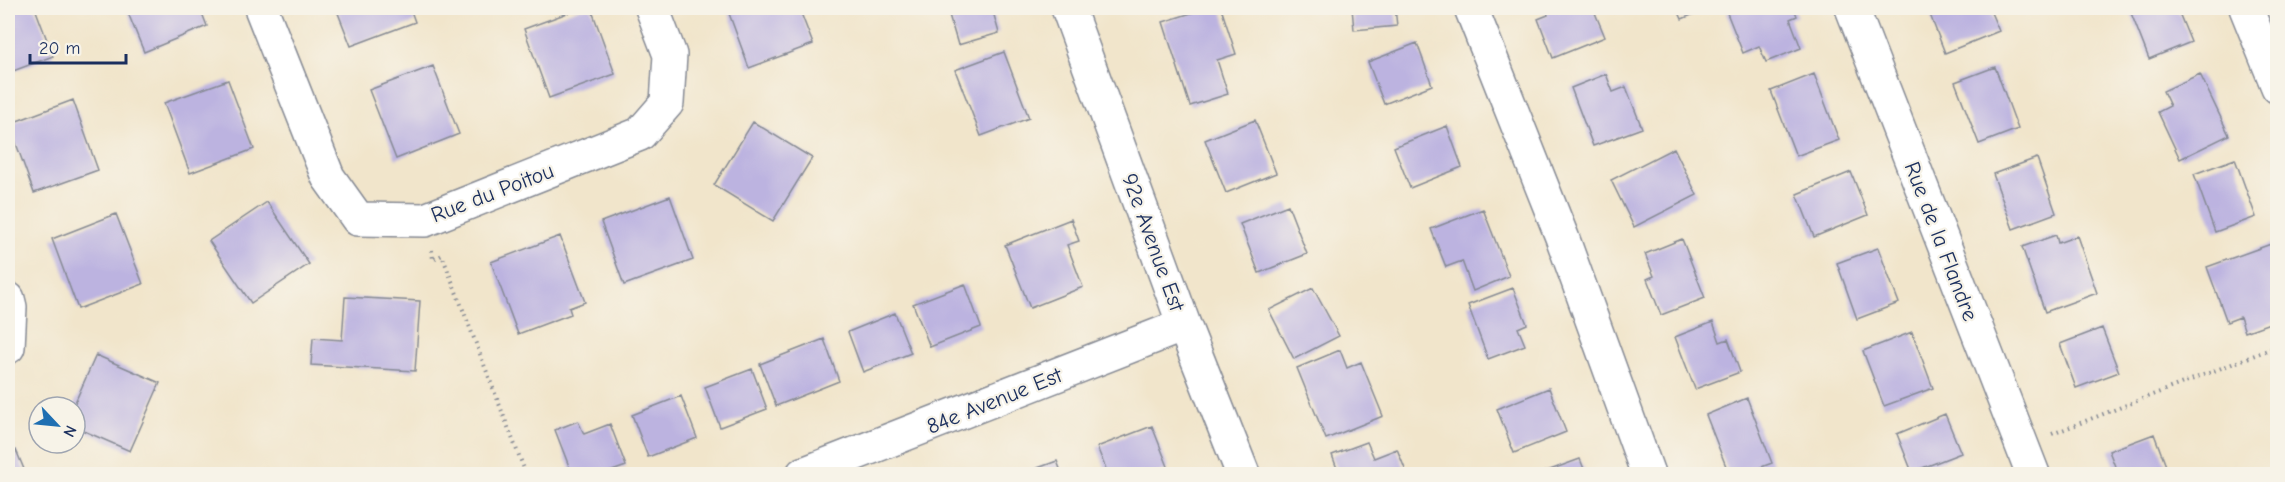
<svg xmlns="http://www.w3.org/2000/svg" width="2285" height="482" font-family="'Comic Neue',sans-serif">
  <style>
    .building { fill: #bcb3e0 }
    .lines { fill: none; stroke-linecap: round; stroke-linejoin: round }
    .minor-casing { stroke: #868a94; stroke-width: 36 }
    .path { stroke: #868a94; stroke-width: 4; stroke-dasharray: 1.5 4.5; stroke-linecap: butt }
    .minor { stroke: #fff; stroke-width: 33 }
    .labels { text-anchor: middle; stroke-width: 4.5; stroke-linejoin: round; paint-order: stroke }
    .street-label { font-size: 22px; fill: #1b2f5e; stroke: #f7f3e8 }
  </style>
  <rect width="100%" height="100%" fill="#f7f3e8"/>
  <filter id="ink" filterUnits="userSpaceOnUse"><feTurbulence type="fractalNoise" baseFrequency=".0167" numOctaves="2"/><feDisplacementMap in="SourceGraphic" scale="12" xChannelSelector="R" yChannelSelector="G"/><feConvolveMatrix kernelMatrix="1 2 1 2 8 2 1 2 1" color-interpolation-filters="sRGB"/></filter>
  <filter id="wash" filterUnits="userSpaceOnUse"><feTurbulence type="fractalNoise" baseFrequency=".008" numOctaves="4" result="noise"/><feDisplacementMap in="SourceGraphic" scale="24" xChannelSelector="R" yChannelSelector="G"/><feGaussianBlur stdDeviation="1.35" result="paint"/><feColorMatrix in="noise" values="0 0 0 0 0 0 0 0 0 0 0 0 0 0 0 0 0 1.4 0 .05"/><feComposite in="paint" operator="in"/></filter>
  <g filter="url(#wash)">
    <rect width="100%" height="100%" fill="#f1e5cb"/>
    <g id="blocks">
      <path class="building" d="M8 8H35L53 56 8 73Z
        M126 8H200L207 26 144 52Z
        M336 8H410L415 22 351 46Z
        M581 8H591L615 74 549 98 524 29Z
        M727 8H799L813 44 749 68Z
        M947 8H992L999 33 958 45Z
        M1207 8H1221L1236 54 1217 60 1228 94 1190 106 1163 22Z
        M1352 8H1395L1397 26 1354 30Z
        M1546 8H1593L1605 37 1553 58 1538 19 1548 15Z
        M1677 8H1708L1682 19Z
        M1739 8H1794L1797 16 1790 19 1801 48 1766 62 1759 46 1743 53 1727 13Z
        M1940 8H1989L1999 31 1945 53 1929 12Z
        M2145 8H2177L2191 42 2149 59 2131 13Z
        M1417 43 1432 85 1384 104 1368 62Z
        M1004 52 1029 118 981 136 955 70Z
        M433 66 459 134 396 159 369 90Z
        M1995 67 2018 129 1979 144 1955 82Z
        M1606 74 1613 92 1626 87 1642 128 1593 146 1571 88Z
        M1814 74 1839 140 1796 156 1771 91Z
        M2200 74 2229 135 2180 159 2158 112 2170 106 2163 91Z
        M228 80 254 149 190 173 164 103Z
        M73 100 98 170 34 193 9 124Z
        M1255 120 1276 173 1226 193 1205 140Z
        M753 122 812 158 773 221 714 185Z
        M1447 126 1462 167 1410 188 1394 147Z
        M1674 148 1697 195 1634 227 1611 180Z
        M2037 158 2056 213 2013 229 1993 174Z
        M2235 159 2256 217 2215 232 2194 174Z
        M1851 172 1868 215 1814 237 1797 194Z
        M670 196 693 260 624 285 601 222Z
        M267 202 309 264 251 303 209 241Z
        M1288 205 1307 254 1259 273 1240 224Z
        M1483 209 1509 276 1473 291 1462 261 1446 267 1431 229Z
        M116 214 143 284 78 309 52 239Z
        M1071 219 1079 241 1067 245 1083 287 1030 308 1005 245Z
        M2056 235 2058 243 2077 236 2097 293 2045 312 2022 247Z
        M560 236 585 302 569 308 571 314 518 334 491 262Z
        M1682 239 1705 298 1661 315 1647 279 1654 276 1645 254Z
        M2271 244 2278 263V320L2245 332 2240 317 2227 322 2207 267Z
        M1878 248 1899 303 1857 319 1837 263Z
        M965 284 981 327 930 347 913 304Z
        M1313 288 1339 336 1294 359 1269 310Z
        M1513 288 1527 324 1518 328 1525 345 1488 359 1468 305Z
        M345 297 420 301 415 371 311 365 313 338 342 340Z
        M895 313 911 353 863 372 848 332Z
        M1713 322 1720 342 1728 339 1740 372 1695 389 1675 337Z
        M2102 328 2119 372 2076 388 2060 344Z
        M1912 332 1933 388 1884 406 1863 351Z
        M824 339 839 381 776 406 760 364Z
        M1340 350 1347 368 1361 362 1383 416 1326 439 1297 368Z
        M96 355 160 383 130 451 75 427V407H73Z
        M752 369 767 409 720 427 705 387Z
        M1549 388 1566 432 1514 453 1497 409Z
        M681 396 697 438 648 457 632 415Z
        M1747 398 1772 463 1743 474H1729L1706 415Z
        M1945 414 1961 453 1912 472 1897 434Z
        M578 421 584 434 610 424 626 466 604 474H572L555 430Z
        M1152 426 1169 469 1156 474H1108L1097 447Z
        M2154 434 2169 474H2118L2109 451Z
        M1367 442 1374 458 1397 449 1407 474H1339L1332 455Z
        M16 450 26 474H8V454Z
        M1580 459 1586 474H1539Z
        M1057 461 1062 474H1021Z"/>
    </g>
  </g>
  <g filter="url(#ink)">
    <use href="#blocks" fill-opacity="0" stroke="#868a94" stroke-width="1.5"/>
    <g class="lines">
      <defs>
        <path id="minor" d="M261 8 328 177 358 219 425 220 640 134 667 103 670 55 652 8
          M1068 8 1184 325 1243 474
          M1471 8 1562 237 1648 474
          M1852 8 2033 474
          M2246 8 2278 87
          M8 299 10 307 8 347
          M803 474 1184 325"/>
      </defs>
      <use href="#minor" class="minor-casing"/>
      <path class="path" d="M432 250 433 260 442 255 526 474
        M2052 434 2278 346"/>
      <use href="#minor" class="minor"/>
    </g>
  </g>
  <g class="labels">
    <g class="street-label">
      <text transform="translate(492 192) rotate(-21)" y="8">Rue du Poitou</text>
      <text transform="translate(1942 241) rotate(69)" y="8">Rue de la Flandre</text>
      <text transform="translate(1154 242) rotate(70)" y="8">92e Avenue Est</text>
      <text transform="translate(994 400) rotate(-22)" y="8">84e Avenue Est</text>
    </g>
  </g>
  <rect width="2285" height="482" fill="none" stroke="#f7f3e8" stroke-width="30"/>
  <g transform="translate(57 425) rotate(116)"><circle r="28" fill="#f7f3e8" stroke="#9fa5b1" stroke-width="1.5"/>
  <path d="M0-4.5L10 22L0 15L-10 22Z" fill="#1f6fb2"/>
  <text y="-9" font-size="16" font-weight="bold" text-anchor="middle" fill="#1b2f5e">N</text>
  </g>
  <path d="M30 54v9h96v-9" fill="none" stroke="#1b2f5e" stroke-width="3"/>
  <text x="39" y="54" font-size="18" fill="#1b2f5e" stroke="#f7f3e8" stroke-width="4.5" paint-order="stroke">20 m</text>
</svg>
